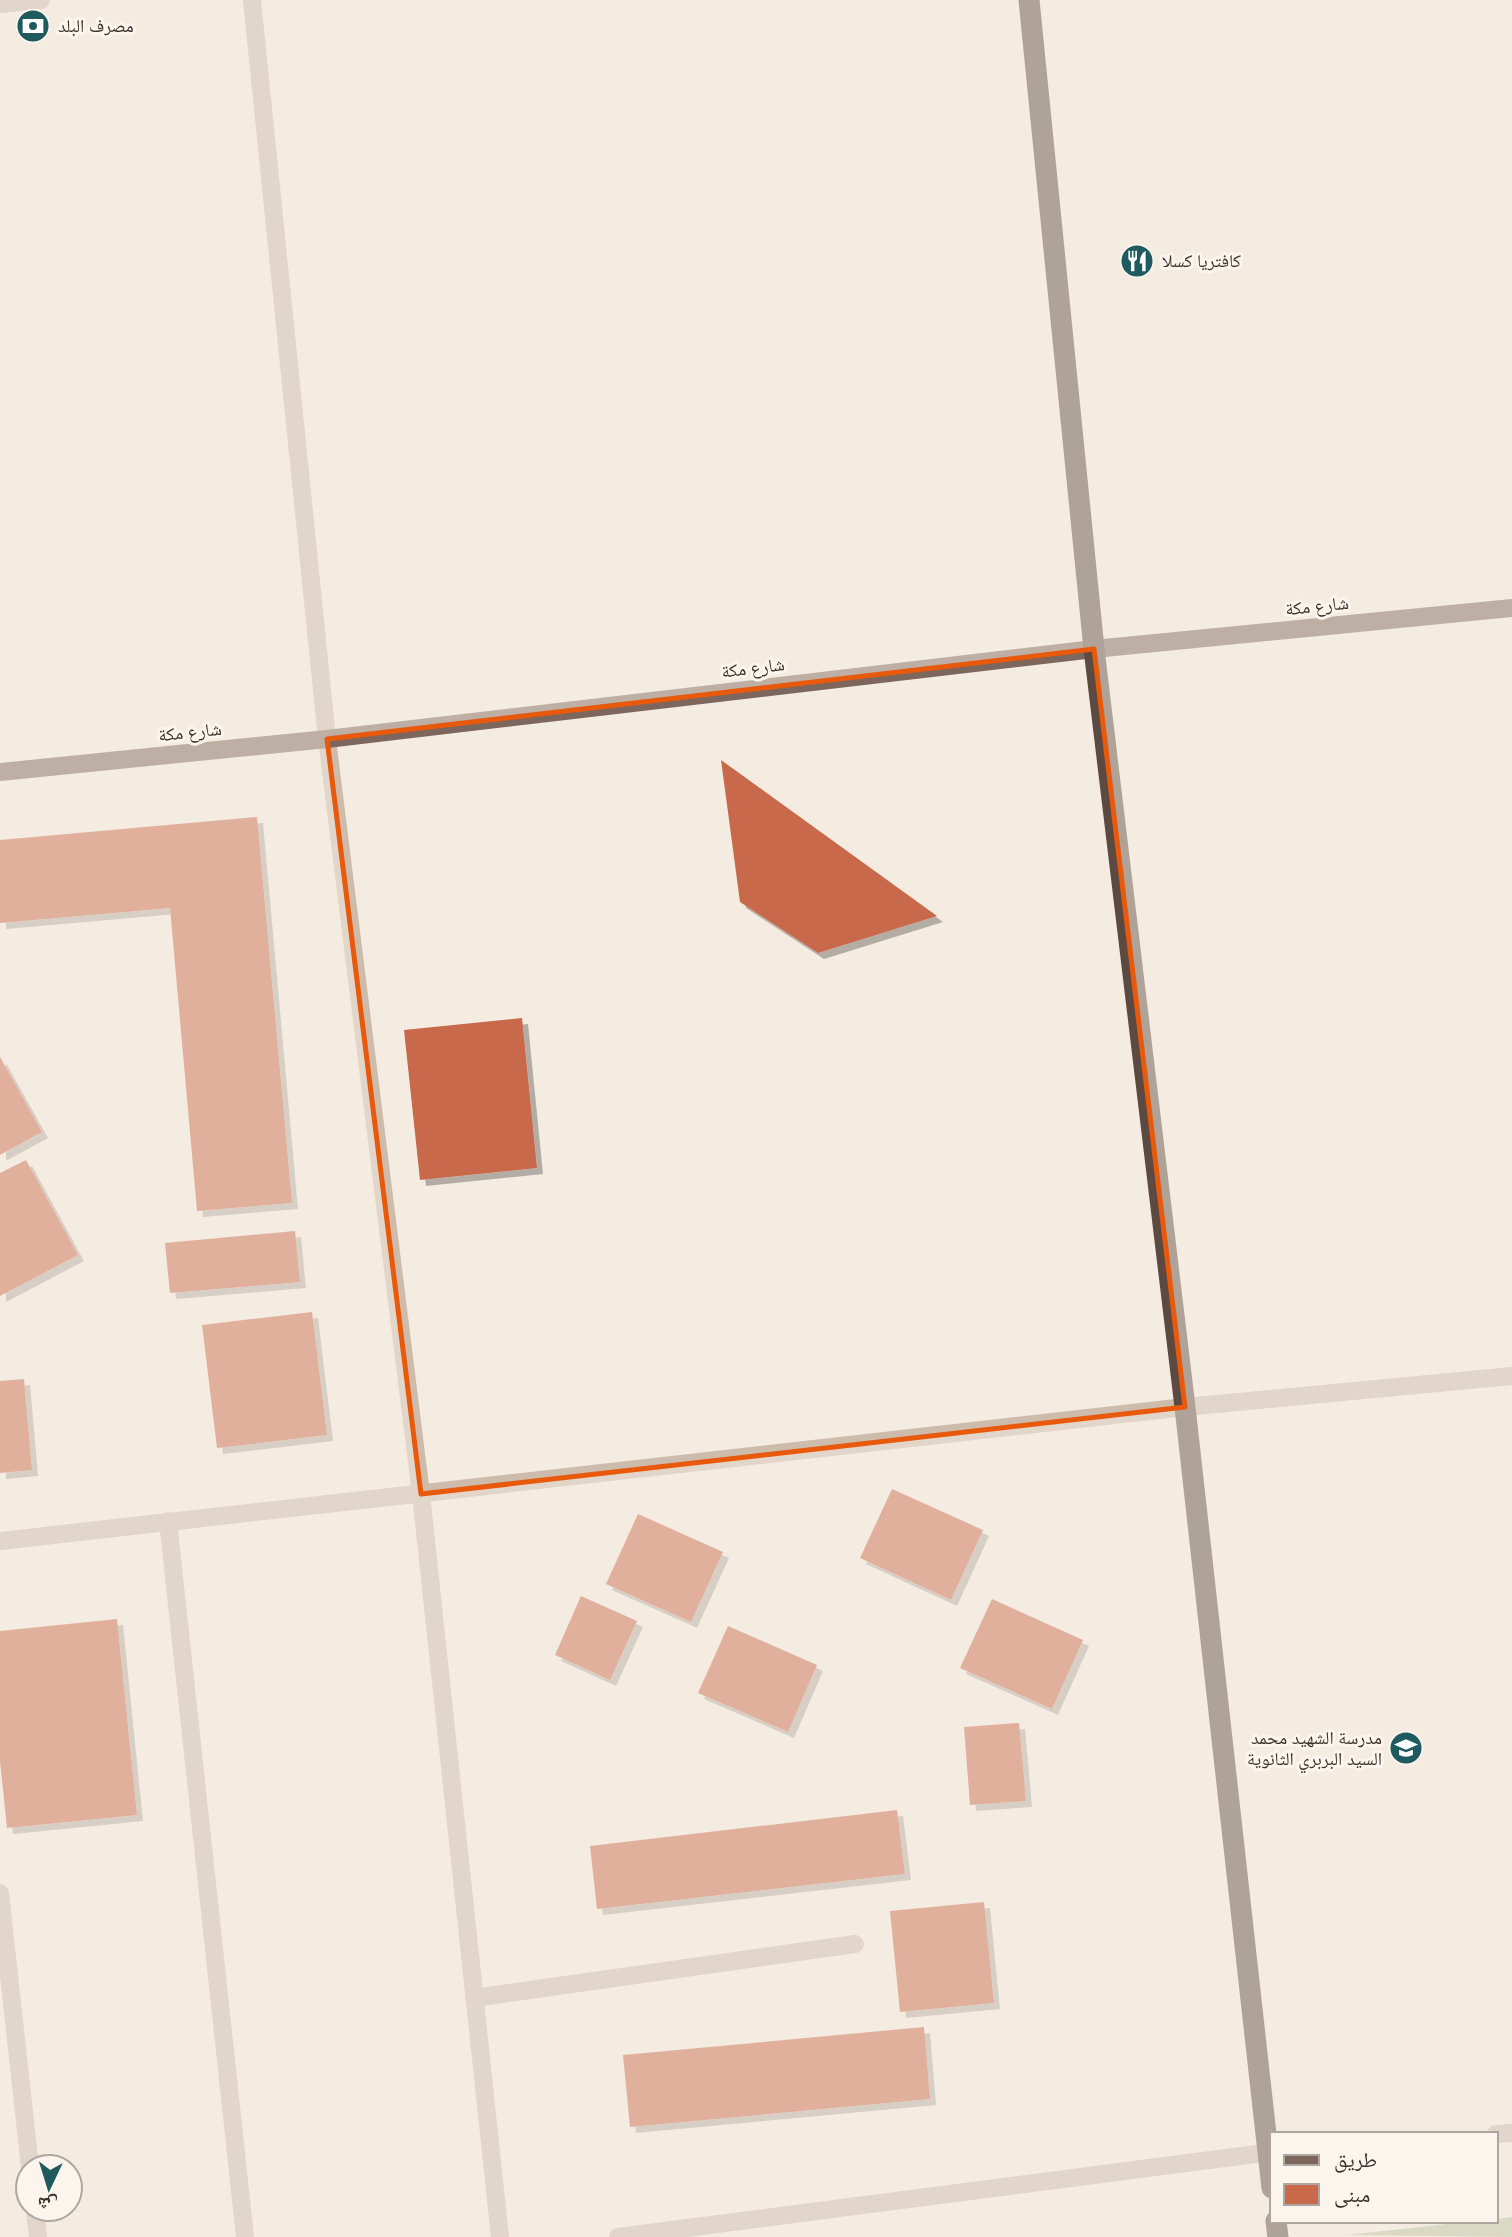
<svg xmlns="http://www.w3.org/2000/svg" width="1512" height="2237" font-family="Lato,'Noto Naskh Arabic',sans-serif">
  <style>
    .green { fill: #b8c4a0 }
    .building { fill: #c8694b; filter: url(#shadow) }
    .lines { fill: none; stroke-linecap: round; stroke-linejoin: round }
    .minor { stroke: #cdbbac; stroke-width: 18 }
    .major { stroke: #7d675c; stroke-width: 18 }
    .highway { stroke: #5c4a42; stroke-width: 21 }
    .marked { fill: none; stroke: #e8590c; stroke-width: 5; stroke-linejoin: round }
    .labels { text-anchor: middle; stroke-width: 6; stroke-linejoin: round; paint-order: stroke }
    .poi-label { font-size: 18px; fill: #3b302b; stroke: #fbf5ee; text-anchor: start }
    .street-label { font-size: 18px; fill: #3b302b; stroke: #fbf5ee }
  </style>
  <defs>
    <filter id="shadow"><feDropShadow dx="6" dy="6" stdDeviation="0" flood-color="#0004"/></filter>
  </defs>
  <rect width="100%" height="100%" fill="#f4ebe1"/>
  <path class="green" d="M1512 2217V2237L1347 2235 1474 2221H1496V2219Z"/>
  <path class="building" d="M721 760 937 916 818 953 740 902Z
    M257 817 292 1203 197 1211 170 908 0 923V840Z
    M522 1018 537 1168 420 1180 404 1030Z
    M0 1057 42 1132 0 1155Z
    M26 1160 78 1255 0 1296V1173Z
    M295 1231 300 1282 170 1293 165 1243Z
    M312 1312 327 1435 217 1448 202 1325Z
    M24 1379 32 1470 0 1473V1381Z
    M892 1489 983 1530 951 1600 860 1558Z
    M638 1514 723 1552 691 1622 606 1584Z
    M581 1596 637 1621 610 1680 555 1655Z
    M992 1599 1083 1640 1052 1709 960 1668Z
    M117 1619 137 1815 7 1828 0 1761V1631Z
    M728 1626 817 1665 788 1732 698 1693Z
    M1019 1723 1026 1801 970 1805 964 1727Z
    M897 1810 905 1874 597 1909 590 1846Z
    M984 1902 994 2003 900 2012 890 1911Z
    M924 2027 930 2099 630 2127 623 2055Z"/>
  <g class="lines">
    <path class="minor" d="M252 0 327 739 421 1494 500 2237
      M0 4 41 0
      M168 1521 245 2237
      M0 1541 1185 1407 1512 1376
      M0 1893 30 2167
      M474 1998 855 1944
      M1496 2134 1512 2133
      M35 2209 38 2237
      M618 2237 1272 2152"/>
    <path class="major" d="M0 772 327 739 1094 649 1512 608"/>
    <path class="highway" d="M1029 0 1094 649 1185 1407 1272 2188
      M1276 2221 1278 2237"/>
  </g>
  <path d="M0 0H1512V2237H0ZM1094 649 1185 1407 421 1494 327 739Z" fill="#f4ebe1" fill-opacity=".55" fill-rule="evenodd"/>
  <path class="marked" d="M1094 649 1185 1407 421 1494 327 739Z"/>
  <defs>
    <symbol id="bank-disc" viewBox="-11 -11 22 22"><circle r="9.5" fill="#1f5a5e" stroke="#fbf5ee"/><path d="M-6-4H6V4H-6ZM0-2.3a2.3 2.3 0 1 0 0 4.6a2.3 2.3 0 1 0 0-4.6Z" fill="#fff"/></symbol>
    <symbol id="restaurant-disc" viewBox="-11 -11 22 22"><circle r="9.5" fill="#1f5a5e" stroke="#fbf5ee"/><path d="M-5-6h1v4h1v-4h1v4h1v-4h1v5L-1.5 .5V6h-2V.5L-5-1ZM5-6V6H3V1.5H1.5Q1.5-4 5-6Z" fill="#fff"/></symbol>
    <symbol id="school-disc" viewBox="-11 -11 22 22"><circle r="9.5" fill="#1f5a5e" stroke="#fbf5ee"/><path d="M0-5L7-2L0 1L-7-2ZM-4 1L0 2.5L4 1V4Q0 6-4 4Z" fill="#fff"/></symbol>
  </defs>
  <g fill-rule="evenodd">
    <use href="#bank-disc" x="14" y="7" width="38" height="38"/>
    <use href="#restaurant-disc" x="1118" y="242" width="38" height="38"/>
    <use href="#school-disc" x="1387" y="1729" width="38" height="38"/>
  </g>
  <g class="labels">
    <g class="poi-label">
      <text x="58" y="32">مصرف البلد</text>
      <text x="1162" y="267">كافتريا كسلا</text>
      <text x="1382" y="1744" text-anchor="end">مدرسة الشهيد محمد<tspan x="1382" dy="21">السيد البربري الثانوية</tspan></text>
    </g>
    <g class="street-label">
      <text transform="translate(1317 606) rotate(-6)" y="6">شارع مكة</text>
      <text transform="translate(753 668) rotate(-7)" y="6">شارع مكة</text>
      <text transform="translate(190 732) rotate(-6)" y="6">شارع مكة</text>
    </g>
  </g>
  <rect x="1270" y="2132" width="228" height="91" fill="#fbf5ee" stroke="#aea6a0" stroke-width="2"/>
  <rect x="1284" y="2155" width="35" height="10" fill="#7d675c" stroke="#aea6a0" stroke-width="2"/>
  <text x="1334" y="2167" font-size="21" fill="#3b302b">طريق</text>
  <rect x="1284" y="2184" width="35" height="21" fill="#c8694b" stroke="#aea6a0" stroke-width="2"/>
  <text x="1334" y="2202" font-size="21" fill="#3b302b">مبنى</text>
  <g transform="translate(49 2188) rotate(184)"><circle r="33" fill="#fbf5ee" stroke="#aea6a0" stroke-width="2"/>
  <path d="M0-5L12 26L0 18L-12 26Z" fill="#1f5a5e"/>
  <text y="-10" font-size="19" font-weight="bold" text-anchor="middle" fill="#3b302b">ش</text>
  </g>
</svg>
